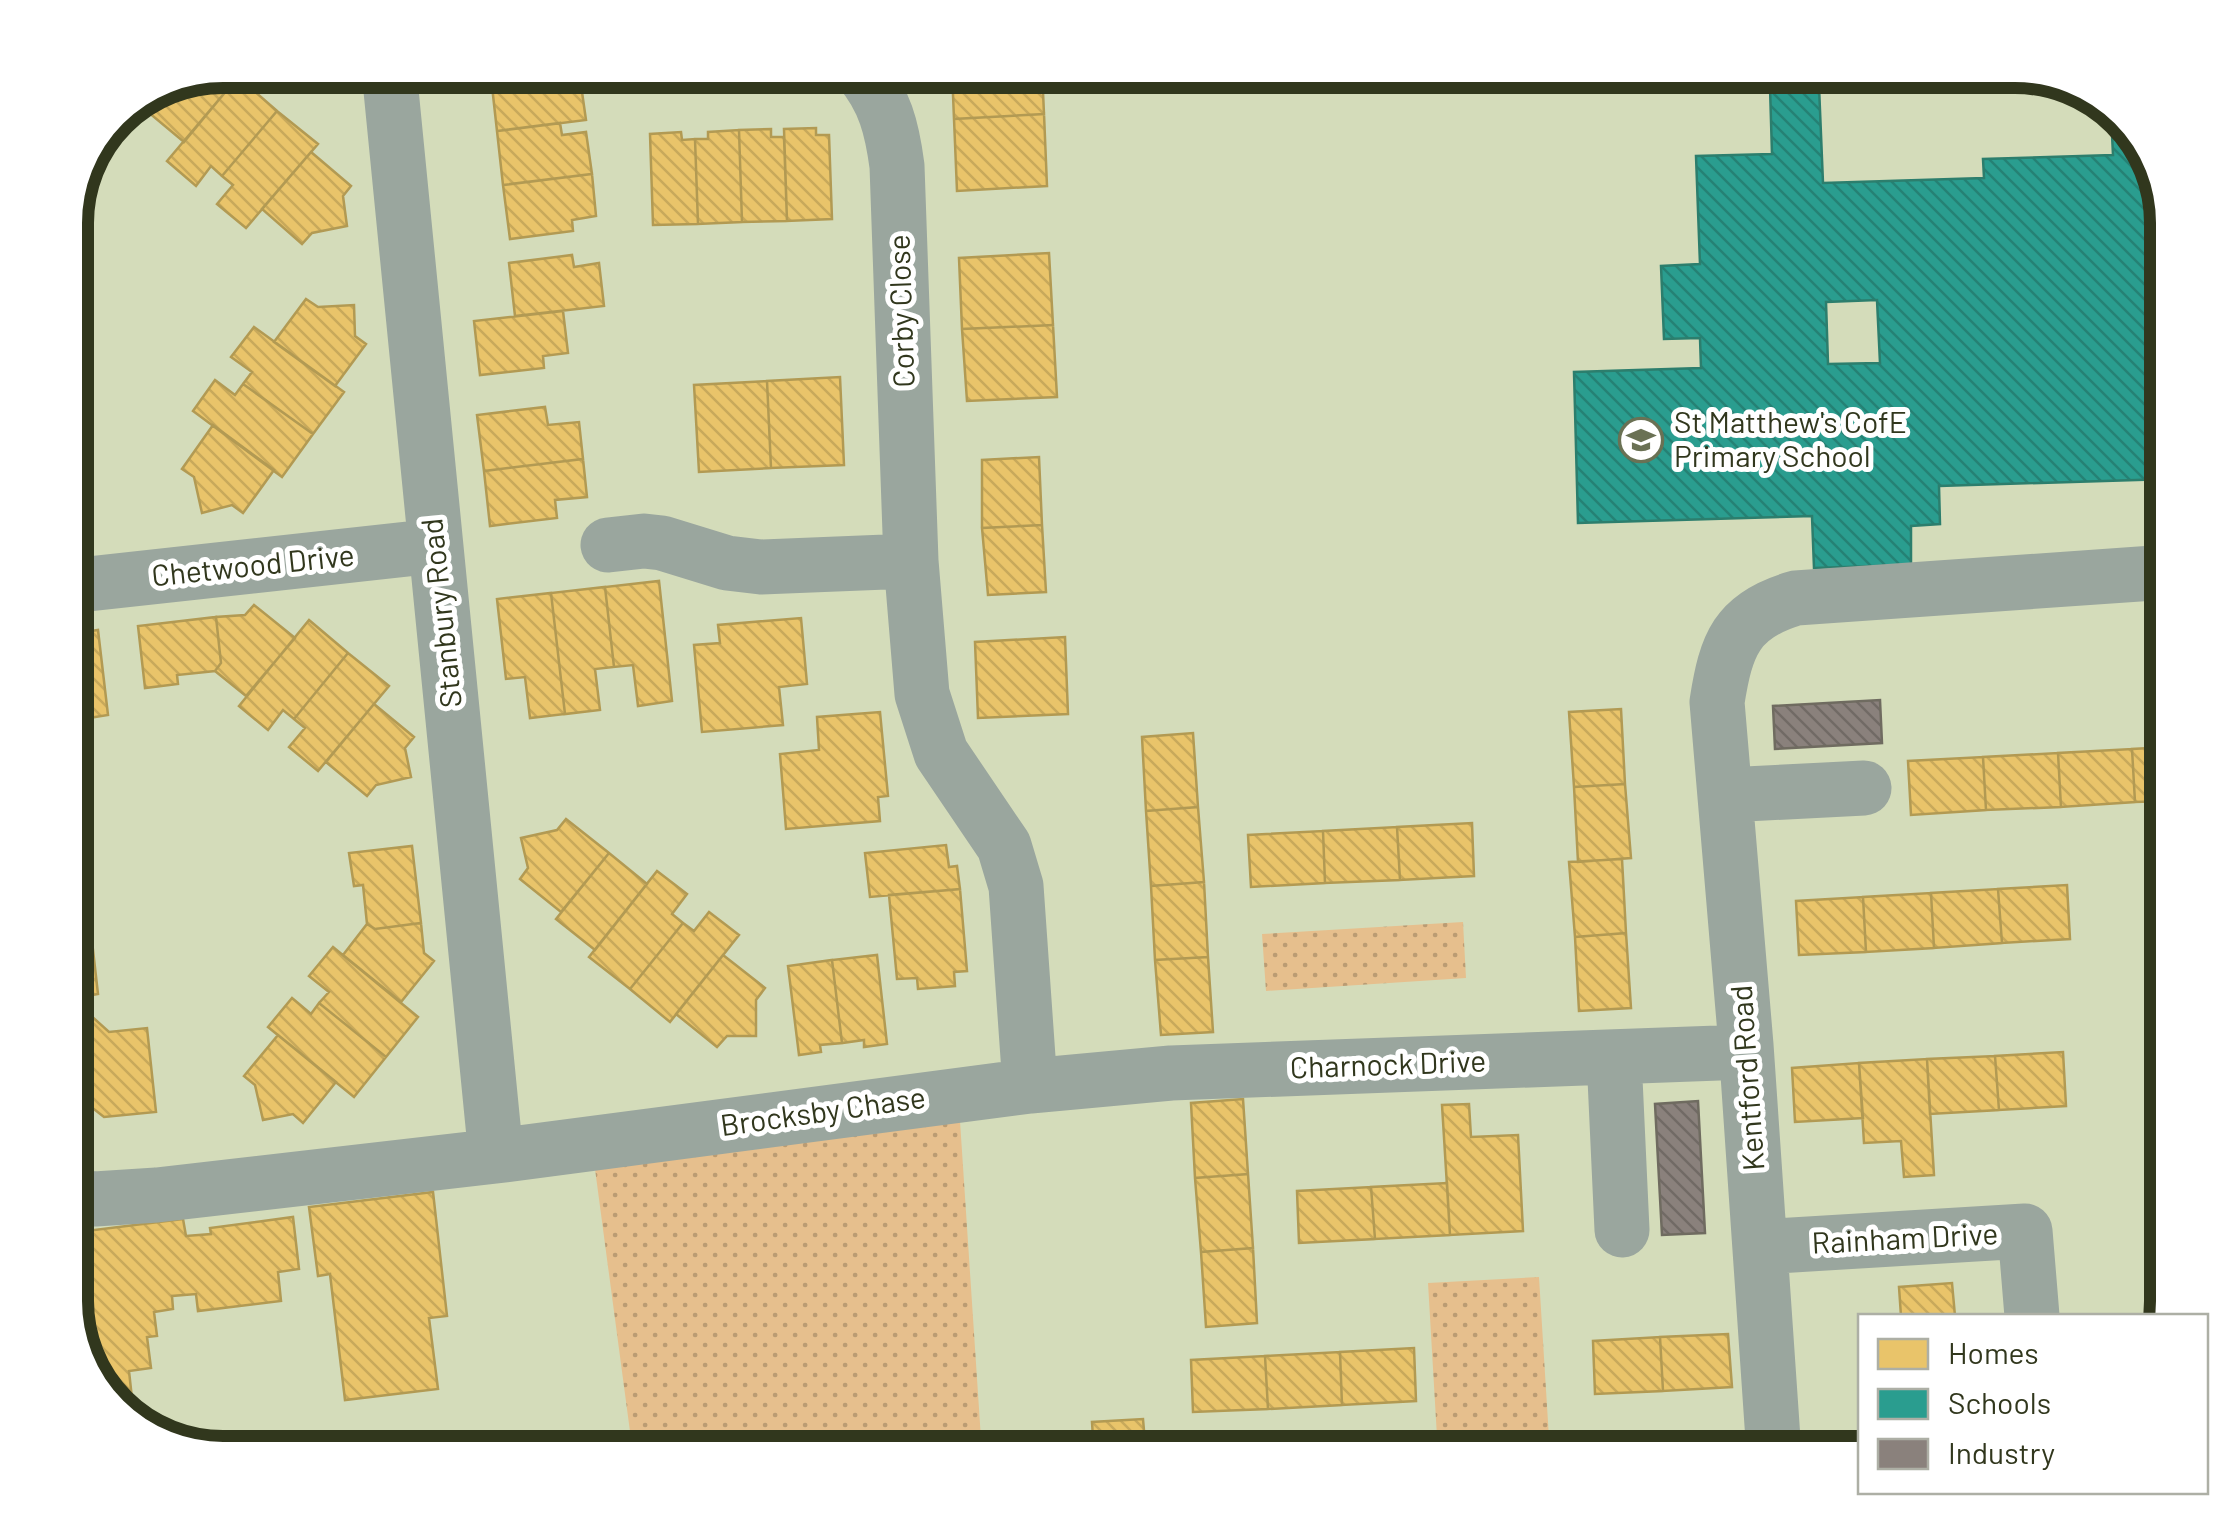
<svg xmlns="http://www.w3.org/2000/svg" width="2238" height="1524" font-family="Barlow,sans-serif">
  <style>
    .grass { fill: url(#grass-dots) }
    .homes { fill: url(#homes-back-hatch); stroke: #b29a53; stroke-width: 2.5 }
    .schools { fill: url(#schools-back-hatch); stroke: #2c7e6d; stroke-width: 2.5; fill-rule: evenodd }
    .industry { fill: url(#industry-back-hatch); stroke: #6f6b60; stroke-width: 2.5 }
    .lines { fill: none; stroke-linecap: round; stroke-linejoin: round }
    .minor { stroke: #9aa69e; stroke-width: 55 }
    .labels { text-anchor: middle; stroke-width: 10; stroke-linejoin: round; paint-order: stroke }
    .street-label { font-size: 30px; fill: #31371d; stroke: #fff }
    .poi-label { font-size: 30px; fill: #31371d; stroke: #fff; text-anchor: start }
    .rim { fill: none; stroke: #31371d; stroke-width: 12 }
  </style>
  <defs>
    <pattern id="grass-dots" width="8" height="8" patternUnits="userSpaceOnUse" patternTransform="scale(2.5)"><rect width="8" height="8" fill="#e6bf8d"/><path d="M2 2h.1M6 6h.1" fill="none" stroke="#bb9c73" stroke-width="1.8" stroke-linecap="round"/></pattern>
    <pattern id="homes-back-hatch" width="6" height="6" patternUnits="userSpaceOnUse" patternTransform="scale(2.5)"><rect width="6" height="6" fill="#e9c46a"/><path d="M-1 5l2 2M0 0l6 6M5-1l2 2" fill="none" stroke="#c8a95b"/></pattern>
    <pattern id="schools-back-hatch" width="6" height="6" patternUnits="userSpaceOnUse" patternTransform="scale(2.5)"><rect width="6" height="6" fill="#2a9d8f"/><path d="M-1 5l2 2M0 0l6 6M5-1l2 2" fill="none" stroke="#258174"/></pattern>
    <pattern id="industry-back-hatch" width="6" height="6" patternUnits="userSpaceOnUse" patternTransform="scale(2.5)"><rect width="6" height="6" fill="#8a817c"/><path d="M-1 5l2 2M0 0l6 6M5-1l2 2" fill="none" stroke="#716a65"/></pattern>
  </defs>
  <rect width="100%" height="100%" fill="#d4dcba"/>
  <path class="grass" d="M1463 922 1466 978 1266 991 1262 934Z
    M960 1121 982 1454H633L595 1169Z
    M1539 1277 1550 1454H1438L1428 1283Z"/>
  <path class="homes" d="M554 70 555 81 580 78 586 120 497 131 491 77Z
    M952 70H1042L1044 114 954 119Z
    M217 72 232 84 184 142 142 107 148 101Z
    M238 77 277 111 222 176 211 166 196 186 167 161Z
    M277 111 318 144 246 228 217 204 233 185 222 176Z
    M1044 114 1047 186 957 191 954 119Z
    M560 123 562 135 586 132 592 174 503 185 497 131Z
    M816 128V135H829L832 219 787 221 784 129Z
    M771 129V137H784L787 221 742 222 739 130Z
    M739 130 742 222 698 224 695 139H708V132Z
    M681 132 682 140 695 139 698 224 653 225 650 134Z
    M311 152 351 186 343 196 347 226 312 233 302 244 262 209Z
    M94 161 104 169 81 198 78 196Z
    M592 174 596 216 572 220 573 231 510 239 503 185Z
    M1049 253 1053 325 962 329 959 258Z
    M572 255 574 267 599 263 604 306 515 316 509 263Z
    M306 299 318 307 354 305 355 336 366 344 335 386 274 342Z
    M563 311 568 353 543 356 544 368 480 375 474 321Z
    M1053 325 1057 397 967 401 962 329Z
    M254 327 344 392 313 434 243 384 252 372 231 357Z
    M840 377 844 465 771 468 767 381Z
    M215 380 235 395 243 384 313 434 282 477 193 411Z
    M767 381 771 468 699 472 694 385Z
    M545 407 548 425 579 422 583 459 484 471 477 415Z
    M72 423 81 508 70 509V424Z
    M213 425 274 470 243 513 232 505 202 513 194 477 182 469Z
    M1039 457 1042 525 982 528V460Z
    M583 459 587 497 555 500 557 518 490 526 484 471Z
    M1042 525 1046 592 988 595 982 528Z
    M659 581 672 701 638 706 633 665 614 667 605 587Z
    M605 587 614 667 595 669 600 710 565 714 551 593Z
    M551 593 565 714 530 718 525 677 506 679 497 599Z
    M254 605 295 638 246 696 215 671 221 663 216 617 245 615Z
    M216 617 221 663 215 671 177 675 178 684 145 688 138 626Z
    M801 618 807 684 779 687 783 725 702 732 694 645 720 643 718 625Z
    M309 620 348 653 294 719 283 710 268 730 239 706Z
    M98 630 108 715 70 721V634Z
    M1065 637 1068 714 978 718 975 642Z
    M348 653 389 686 318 771 289 747 305 728 294 719Z
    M374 704 414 737 405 748 411 777 376 785 367 796 326 762Z
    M1621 709 1625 784 1574 787 1569 712Z
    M880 712 888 796 878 797 880 821 786 829 780 754 819 750 817 717Z
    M1193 733 1198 807 1146 811 1142 737Z
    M2168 747V801L2135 802 2132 749Z
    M2132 749 2135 802 2061 807 2058 753Z
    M2058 753 2061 807 1986 810 1983 757Z
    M1983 757 1986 810 1911 815 1908 761Z
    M1625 784 1631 858 1578 862 1574 787Z
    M1198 807 1204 882 1151 886 1146 811Z
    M566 819 609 853 561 912 520 879 528 868 521 838 557 830Z
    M1472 823 1474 876 1400 880 1397 827Z
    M1397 827 1400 880 1325 883 1323 831Z
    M1323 831 1325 883 1251 887 1248 835Z
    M946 845 949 867 957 866 960 889 870 897 865 853Z
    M412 846 421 923 375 929 367 924 363 885 354 886 349 853Z
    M609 853 647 884 595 950 556 919Z
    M1622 859 1626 933 1575 937 1569 862Z
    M657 871 687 894 672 914 683 923 630 989 589 957Z
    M1204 882 1208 957 1155 960 1151 886Z
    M2067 885 2070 939 2002 943 1998 889Z
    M960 889 967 971 954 972 955 986 918 989 917 978 897 979 889 895Z
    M1998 889 2002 943 1934 948 1931 893Z
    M1931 893 1934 948 1866 952 1863 897Z
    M72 894 78 952 93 950 98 994 87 996 88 1013 109 1032 147 1028 156 1112 104 1117 81 1099 70 1111Z
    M1863 897 1866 952 1799 955 1796 901Z
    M709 912 739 935 670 1022 630 989 683 923 694 931Z
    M421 923 424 953 434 961 401 1002 343 955 367 924 375 929Z
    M1626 933 1631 1008 1579 1011 1575 937Z
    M333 947 418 1017 386 1057 319 1003 329 992 309 976Z
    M723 955 765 988 756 1000V1036H727L717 1047 676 1014Z
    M877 955 887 1044 864 1047V1040L842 1043 832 960Z
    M1208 957 1213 1032 1161 1035 1155 960Z
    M832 960 842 1043 820 1045 821 1052 799 1055 788 966Z
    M292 998 311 1014 319 1003 386 1057 354 1097 268 1027Z
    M278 1035 336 1082 303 1123 293 1114 263 1120 255 1085 244 1076Z
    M2063 1052 2066 1106 1999 1110 1995 1056Z
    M1995 1056 1999 1110 1930 1114 1927 1059Z
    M1927 1059 1934 1175 1904 1177 1901 1141 1864 1143 1859 1063Z
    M1859 1063 1863 1118 1795 1122 1792 1068Z
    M1243 1099 1248 1174 1195 1178 1191 1103Z
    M1469 1104 1471 1137 1518 1135 1523 1231 1450 1235 1442 1105Z
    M1248 1174 1253 1248 1201 1252 1195 1178Z
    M1447 1183 1450 1235 1375 1239 1371 1187Z
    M1371 1187 1375 1239 1299 1243 1297 1191Z
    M433 1192 447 1316 429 1318 438 1389 345 1400 330 1274 318 1276 309 1207Z
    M293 1217 299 1269 278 1272 281 1301 198 1311 196 1294 172 1296 173 1309 154 1312 157 1336 147 1337 151 1368 129 1371 135 1426 90 1377 70 1311V1233L183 1219 186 1236 211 1234 210 1228Z
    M1253 1248 1257 1323 1206 1327 1201 1252Z
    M1952 1283 1955 1316H1901L1899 1287Z
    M1728 1334 1732 1387 1663 1391 1660 1337Z
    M1660 1337 1663 1391 1595 1394 1593 1341Z
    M1414 1348 1416 1401 1342 1405 1340 1352Z
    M1340 1352 1342 1405 1268 1409 1265 1356Z
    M1265 1356 1268 1409 1193 1412 1191 1360Z
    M1143 1419 1146 1454H1094L1092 1422Z"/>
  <path class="schools" d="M1819 86 1823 183 1984 178 1983 159 2113 155 2112 134H2136L2148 147 2168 222V479L1939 486 1940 524 1911 526V565L1814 568 1812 516 1578 523 1574 372 1701 368 1700 338 1664 339 1661 266 1700 264 1696 156 1772 154 1770 87ZM1877 300 1880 363 1828 364 1826 302Z"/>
  <path class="industry" d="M1880 700 1882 743 1775 749 1773 706Z
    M1698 1101 1705 1233 1662 1235 1655 1104Z"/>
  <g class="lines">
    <path class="minor" d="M389 70 496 1156
      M860 70C885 100 892 128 897 166L911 561 922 694 941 753 1004 846 1016 886 1030 1086
      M608 545 644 541 662 543 727 563 761 567 911 561
      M70 586 435 546
      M1726 795 1864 788
      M1614 1057 1622 1230
      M70 1197 95 1199 157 1195 496 1156 1030 1086 1171 1073 1746 1052
      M1760 1247 2025 1231 2032 1316
      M1774 1454 1746 1045 1717 702C1726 645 1736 615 1796 598L2168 572"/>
  </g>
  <defs>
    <symbol id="school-ring" viewBox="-11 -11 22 22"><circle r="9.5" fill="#fff" stroke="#6a7154" stroke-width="1.5"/><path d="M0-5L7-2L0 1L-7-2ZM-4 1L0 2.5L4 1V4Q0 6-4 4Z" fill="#6a7154"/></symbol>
  </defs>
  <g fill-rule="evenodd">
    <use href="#school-ring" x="1616" y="415" width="50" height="50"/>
  </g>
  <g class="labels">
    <g class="street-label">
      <text transform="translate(902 311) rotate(-92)" y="10">Corby Close</text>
      <text transform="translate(253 566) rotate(-6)" y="10">Chetwood Drive</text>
      <text transform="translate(442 613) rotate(-96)" y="10">Stanbury Road</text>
      <text transform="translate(1388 1065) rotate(-2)" y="10">Charnock Drive</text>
      <text transform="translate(1748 1078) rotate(-94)" y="10">Kentford Road</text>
      <text transform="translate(823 1112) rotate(-8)" y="10">Brocksby Chase</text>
      <text transform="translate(1905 1239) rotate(-3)" y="10">Rainham Drive</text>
    </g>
    <g class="poi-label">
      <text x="1674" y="433">St Matthew's CofE<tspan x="1674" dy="34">Primary School</tspan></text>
    </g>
  </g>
  <path d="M0 0H2238V1524H0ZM223 88H2015A135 135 0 0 1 2150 223V1301A135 135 0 0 1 2015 1436H223A135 135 0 0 1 88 1301V223A135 135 0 0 1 223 88Z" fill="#fff" fill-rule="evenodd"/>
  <path class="rim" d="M223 88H2015A135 135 0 0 1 2150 223V1301A135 135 0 0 1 2015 1436H223A135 135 0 0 1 88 1301V223A135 135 0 0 1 223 88Z"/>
  <rect x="1858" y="1314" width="350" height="180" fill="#ffffff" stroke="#adafa5" stroke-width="2.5"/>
  <rect x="1878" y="1339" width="50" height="30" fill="#e9c46a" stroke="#adafa5" stroke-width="2.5"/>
  <text x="1948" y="1364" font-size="30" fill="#31371d">Homes</text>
  <rect x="1878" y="1389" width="50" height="30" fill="#2a9d8f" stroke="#adafa5" stroke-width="2.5"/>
  <text x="1948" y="1414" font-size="30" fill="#31371d">Schools</text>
  <rect x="1878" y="1439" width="50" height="30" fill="#8a817c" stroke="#adafa5" stroke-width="2.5"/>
  <text x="1948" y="1464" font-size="30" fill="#31371d">Industry</text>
</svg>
